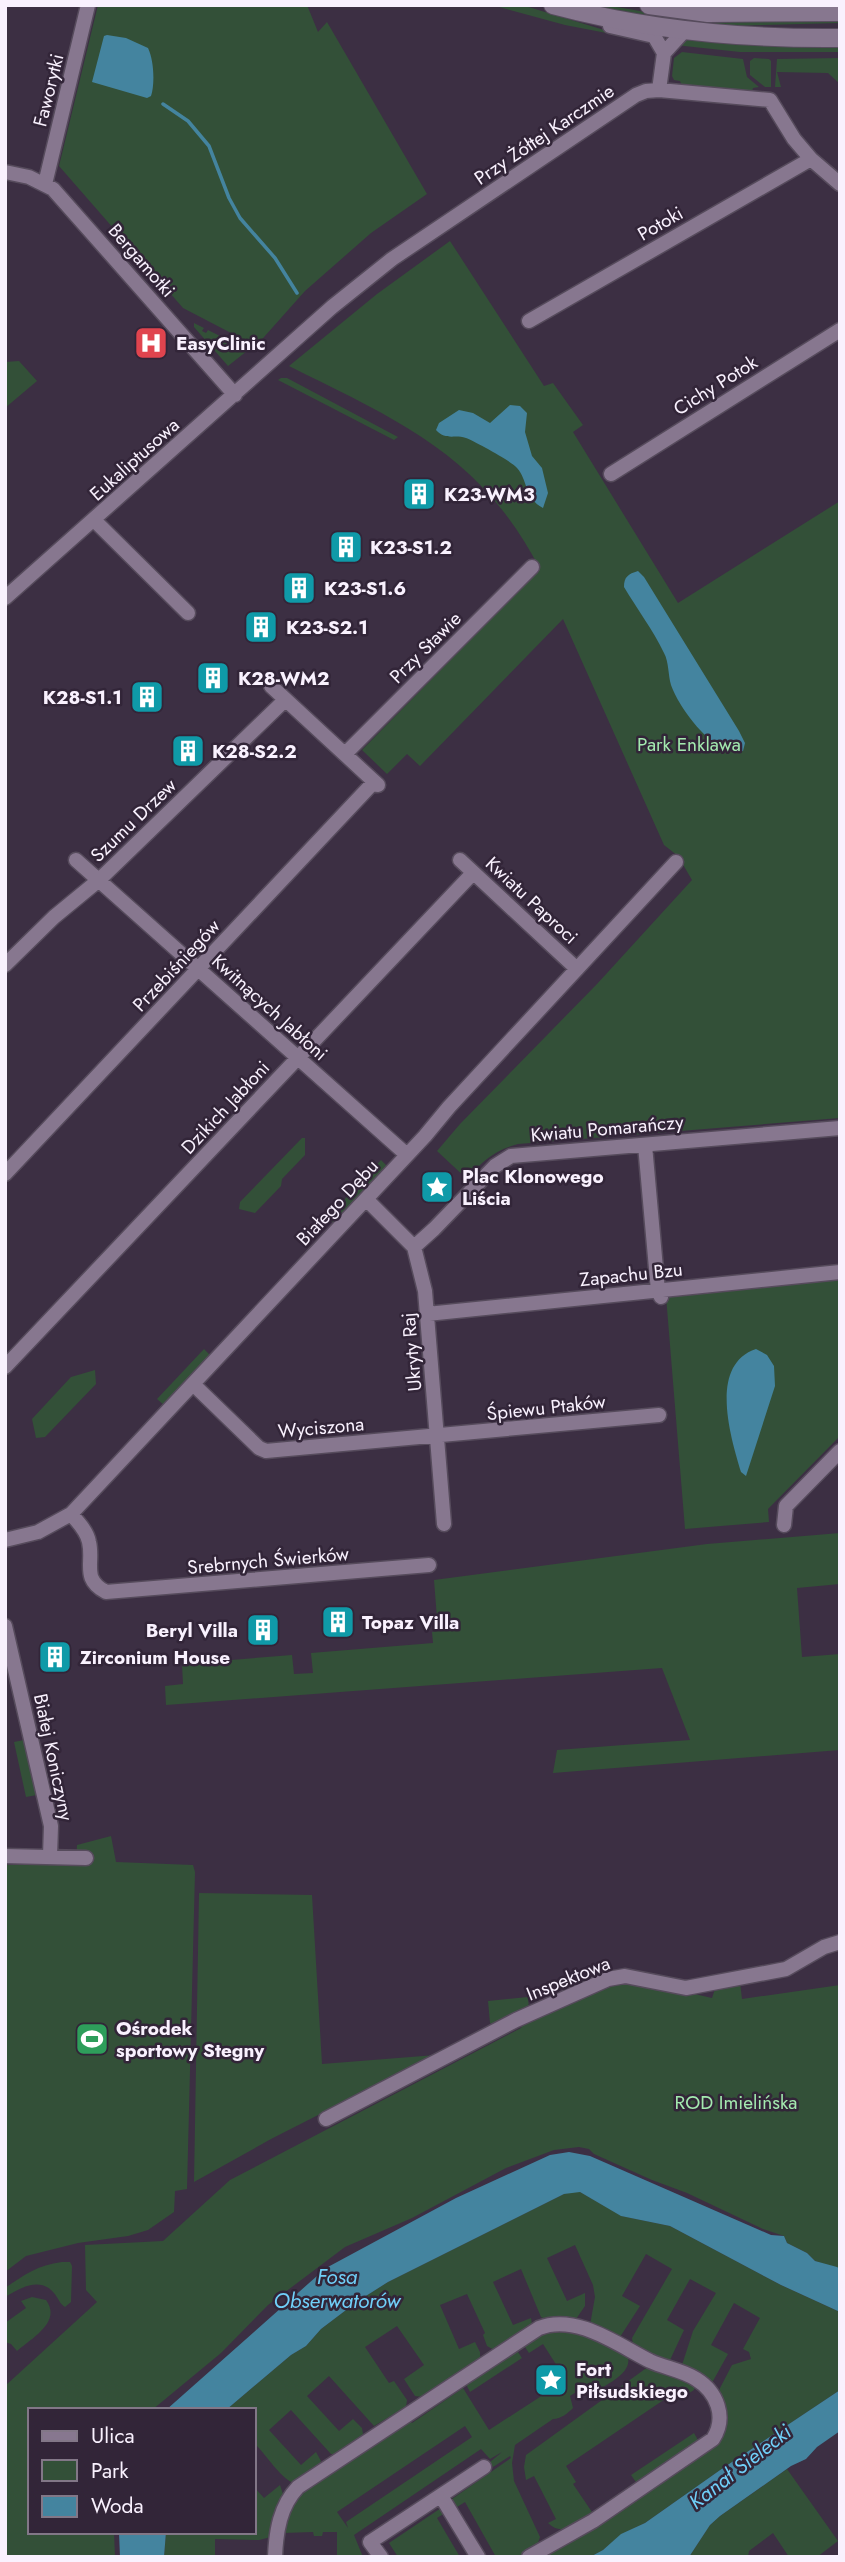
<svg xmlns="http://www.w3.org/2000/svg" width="845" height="2562" font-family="Jost,sans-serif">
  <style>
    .green { fill: #335038; fill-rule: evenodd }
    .water { fill: #44849f }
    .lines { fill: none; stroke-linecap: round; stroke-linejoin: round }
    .stream { stroke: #44849f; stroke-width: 3.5 }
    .minor-casing { stroke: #564b5c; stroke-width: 17 }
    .secondary-casing { stroke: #564b5c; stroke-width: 20 }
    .minor { stroke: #87778f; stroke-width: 14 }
    .secondary { stroke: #87778f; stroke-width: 18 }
    .labels { text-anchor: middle; stroke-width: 5; stroke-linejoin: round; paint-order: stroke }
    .street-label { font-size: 19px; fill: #f9f1fe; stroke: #322538 }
    .poi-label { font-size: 19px; font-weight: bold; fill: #f9f1fe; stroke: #322538; text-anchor: start }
    .park-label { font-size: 19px; fill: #a3eaaf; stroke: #322538 }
    .water-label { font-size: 21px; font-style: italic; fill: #70d0f9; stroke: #322538 }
  </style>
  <rect width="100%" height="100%" fill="#3c2f43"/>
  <path class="green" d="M98 5H307L318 32 327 22 427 194 371 233 305 291 256 346 183 308 59 166Z
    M492 5H522L614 33 653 42 565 25Z
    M588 5C626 5 662 18 700 20 746 24 793 21 840 19V23L727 26 684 22Z
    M689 39 840 46V52H740L675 45Z
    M682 52 743 59 747 77 759 87 753 88 752 92 682 86 680 81 674 80 672 76 674 58Z
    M754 58 769 59 771 61V87H765L750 75V61Z
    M840 58V84L828 73 777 72 781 87H775L777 59Z
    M450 241 544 386 553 383 583 425 573 432 678 603 840 501V1118L518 1144C495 1150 482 1161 467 1179L437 1151 460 1124 597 984 692 880 678 856 664 845 563 619 420 766 407 754 387 774 362 750 540 569C480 454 399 421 289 366L377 294Z
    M194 323 204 328 202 331 206 333 208 330 222 337 221 341 224 342 226 340 247 351 228 366 194 327Z
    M19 361 37 381 5 408V362Z
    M281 378H287L398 437 394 440 278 380Z
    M302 1138H305V1155L282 1179 281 1186 255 1213 239 1209 240 1202Z
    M381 1160 388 1167 335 1224 328 1217Z
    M840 1277V1436L768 1509 769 1522 685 1529 666 1296Z
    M204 1349 211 1356 165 1406 157 1399Z
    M95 1370 96 1384 45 1437 36 1438 32 1419 71 1377Z
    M840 1533V1584L797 1588 802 1657 840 1654V1750L553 1773 557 1750 690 1740 662 1668 166 1705 165 1686 183 1684 182 1664 292 1655 294 1674 313 1673 311 1653 433 1643 432 1632 438 1631 434 1580 707 1544Z
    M24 1740 37 1795 26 1797 14 1742Z
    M111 1836 116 1862 193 1865 195 1872 187 2189 175 2191 174 2212 148 2230 128 2236 78 2243 26 2256 5 2272V1865L76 1863 77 1845Z
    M199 1893 312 1895 322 2064 436 2055 271 2139 194 2182Z
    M627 1981 650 1984 712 1998 716 1986 740 1982 742 1999 840 1985V2269L815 2261 807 2253 787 2243 784 2236 763 2229 687 2193 652 2180 594 2154 589 2149 579 2147 554 2150 506 2168 412 2218 345 2247 268 2305 221 2353 152 2410H30V2532H114L115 2557H5V2386L97 2302 86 2290 85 2245 163 2241 230 2180 521 2028 524 2022 606 1983Z
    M528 1997 529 2010 506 2017 494 2025 490 2023 488 2001Z
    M572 2192H580L622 2216 670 2226 781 2285 840 2312V2390L723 2468 645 2523 622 2534 603 2550 590 2557H538L709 2448 720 2388 732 2365 751 2359 749 2352 743 2349 760 2318 734 2303 711 2345 728 2354 713 2381 710 2383 682 2365 693 2331 716 2293 690 2279 667 2320 684 2330 670 2360 665 2362 633 2345 632 2338 672 2269 646 2254 622 2296 640 2306 620 2337 590 2325 595 2297 593 2285 575 2245 547 2258 567 2301 585 2293V2306L576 2319 547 2320 541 2317 521 2269 493 2282 513 2325 531 2318 532 2324 494 2350 487 2346 483 2335 485 2333 467 2294 440 2305 459 2349 475 2342 480 2352V2358L423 2397 415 2396 404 2379 424 2365 397 2326 365 2347 389 2383 394 2381 407 2400 406 2407 374 2426 329 2376 307 2396 339 2431 353 2419 362 2428 363 2434 336 2454H331L291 2410 269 2430 301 2465 316 2452 321 2461 319 2465 295 2483C283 2482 265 2453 254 2443V2410H226L291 2355 306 2346 321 2329 358 2301 388 2282 564 2194Z
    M62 2262H70L72 2266 71 2302 65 2307C59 2303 59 2299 54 2293 40 2276 20 2288 5 2297V2288C24 2275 38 2265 62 2262Z
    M32 2297 46 2300C62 2322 32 2338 17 2351L11 2344 5 2342V2323L26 2308 21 2301Z
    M568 2329 627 2354C635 2373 606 2384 592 2394L588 2393 584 2387 570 2396 573 2408C568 2413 561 2419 553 2419L515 2445 512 2463 514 2481 540 2537C535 2557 513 2557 496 2557L465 2502 457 2507 452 2499 511 2458 510 2456 493 2467 490 2462 502 2452 490 2459 481 2449 354 2535 363 2557H337V2532H323L322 2536H314L313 2532 283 2533 286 2517 300 2492 408 2419 412 2423 463 2388 489 2430 566 2380 543 2344 529 2353 523 2344 544 2331ZM465 2426 472 2437 346 2522 348 2528 337 2512Z
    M516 2349 522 2358 470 2392 465 2382Z
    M651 2367 682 2376 695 2385 694 2390 673 2403 668 2397 566 2466 576 2482 573 2484 592 2512C578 2522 563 2538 548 2523L556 2519 534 2476 526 2480 524 2467 526 2455 645 2369Z
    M694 2433 699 2442 638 2485 631 2475Z
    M787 2469 838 2541 817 2557H789L773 2533 749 2551 748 2557H689L710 2525 720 2516Z
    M280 2485 284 2497 271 2537 259 2540 215 2539V2557H164L166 2532H254V2487L264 2498Z
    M441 2508 445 2513 437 2518 460 2557H398L389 2543Z"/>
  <path class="water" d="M107 35 126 38 148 48C154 60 155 84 151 96L147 98 92 82 104 36Z
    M510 405 520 406 527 413 525 432 532 456 542 468 548 493 543 508C524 498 528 480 517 468 513 462 474 441 466 438 454 434 446 441 436 430L439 423 459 410 473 413 490 423Z
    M638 571 644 577 739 731 745 743 743 751C715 758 679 708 671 685 668 675 669 662 664 653 653 630 637 609 624 587 624 577 628 574 638 571Z
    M756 1349 767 1355 774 1366 775 1386 746 1476 741 1472C731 1438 708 1365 756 1349Z
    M569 2152 590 2156 771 2235 784 2236 787 2243 807 2253 815 2261 837 2267 840 2269V2312L781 2285 670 2226 621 2216 580 2192 564 2194 388 2282 358 2301 321 2329 306 2346 291 2355 226 2410H166L326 2268 456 2198 550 2155Z
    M840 2390V2431L817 2447 806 2459 791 2466 720 2516 710 2525 689 2557H590L603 2550 621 2534 645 2523 723 2468Z
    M119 2532H166L164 2557H120Z"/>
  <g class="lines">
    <path class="stream" d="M163 104 188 121 209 146 229 198 240 218 275 258 297 293"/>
    <defs>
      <path id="minor" d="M610 26 654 36 664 53
        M685 30 664 53 659 90 770 100 794 139 811 159 840 184
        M5 172 29 177 53 189 235 395
        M45 184 88 5
        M529 321 811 159
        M611 474 840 330
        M94 520 188 613
        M5 598 332 307 392 259 636 95 646 91 659 90
        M271 686 378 785
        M345 754 532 567
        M76 860 407 1155
        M460 860 577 969
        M5 965 54 917 99 880 285 700
        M645 1145 658 1291 661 1297
        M5 1174 374 782
        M366 1199 414 1247 425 1291 444 1524
        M414 1247 434 1229 495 1166 511 1156 840 1128
        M427 1314 840 1272
        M5 1367 473 873
        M193 1384 259 1448 266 1451 659 1415
        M71 1514C78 1522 87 1531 89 1542 94 1563 81 1579 106 1592L429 1565
        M784 1525 786 1506 840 1451
        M5 1540 38 1532 71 1514 425 1136 449 1107 676 862
        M5 1626 51 1826 50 1856
        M5 1856 86 1858
        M326 2119 516 2020 608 1979 625 1976 686 1988 786 1969 824 1947 840 1942
        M441 2496 478 2557
        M275 2557C276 2531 280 2506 298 2487L539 2328C576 2313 618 2345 650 2361 665 2368 682 2370 696 2379 717 2392 727 2417 713 2439L593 2521 529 2557
        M381 2557 370 2542 484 2467"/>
      <path id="secondary" d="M553 5C646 30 743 39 840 38
        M649 5 708 13 840 12"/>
    </defs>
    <use href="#minor" class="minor-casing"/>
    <use href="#secondary" class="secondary-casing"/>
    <use href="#minor" class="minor"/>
    <use href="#secondary" class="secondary"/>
  </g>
  <defs>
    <symbol id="hospital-square" viewBox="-11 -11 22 22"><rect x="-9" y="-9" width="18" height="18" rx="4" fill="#e0444e" stroke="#322538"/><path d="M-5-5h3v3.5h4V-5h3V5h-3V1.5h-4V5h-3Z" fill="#fff"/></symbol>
    <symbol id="building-square" viewBox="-11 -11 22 22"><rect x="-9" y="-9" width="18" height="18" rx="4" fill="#0f9aa8" stroke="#322538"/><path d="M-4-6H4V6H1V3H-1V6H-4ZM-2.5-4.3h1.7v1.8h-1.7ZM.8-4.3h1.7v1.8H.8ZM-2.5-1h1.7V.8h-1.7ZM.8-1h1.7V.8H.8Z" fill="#fff"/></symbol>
    <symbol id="sight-square" viewBox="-11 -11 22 22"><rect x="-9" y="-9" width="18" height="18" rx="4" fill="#0f9aa8" stroke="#322538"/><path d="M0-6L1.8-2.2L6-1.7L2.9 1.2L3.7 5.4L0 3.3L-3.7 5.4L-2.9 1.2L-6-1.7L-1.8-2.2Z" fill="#fff"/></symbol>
    <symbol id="stadium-square" viewBox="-11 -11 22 22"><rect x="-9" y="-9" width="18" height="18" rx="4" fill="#2e9e5b" stroke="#322538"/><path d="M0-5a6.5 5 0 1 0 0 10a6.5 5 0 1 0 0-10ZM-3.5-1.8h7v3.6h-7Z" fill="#fff"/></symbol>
  </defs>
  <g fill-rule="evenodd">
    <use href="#hospital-square" x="132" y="324" width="38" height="38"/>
    <use href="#building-square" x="400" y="475" width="38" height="38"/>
    <use href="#building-square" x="327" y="528" width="38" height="38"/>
    <use href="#building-square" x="280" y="569" width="38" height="38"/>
    <use href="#building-square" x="242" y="608" width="38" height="38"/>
    <use href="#building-square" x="194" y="659" width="38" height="38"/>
    <use href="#building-square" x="128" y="678" width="38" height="38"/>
    <use href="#building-square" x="169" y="732" width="38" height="38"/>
    <use href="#sight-square" x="418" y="1168" width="38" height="38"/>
    <use href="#building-square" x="319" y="1603" width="38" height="38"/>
    <use href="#building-square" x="244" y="1611" width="38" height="38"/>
    <use href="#building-square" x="36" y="1638" width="38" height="38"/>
    <use href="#stadium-square" x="73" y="2020" width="38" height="38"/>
    <use href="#sight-square" x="532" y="2361" width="38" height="38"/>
  </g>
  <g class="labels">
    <g class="street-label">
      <text transform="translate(48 90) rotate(-76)" y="7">Faworytki</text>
      <text transform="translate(544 134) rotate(-34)" y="7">Przy Żółtej Karczmie</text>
      <text transform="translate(660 223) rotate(-30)" y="7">Potoki</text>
      <text transform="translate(142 260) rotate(49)" y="7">Bergamotki</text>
      <text transform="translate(715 385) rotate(-32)" y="7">Cichy Potok</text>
      <text transform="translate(134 459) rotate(-42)" y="7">Eukaliptusowa</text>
      <text transform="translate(425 647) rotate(-45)" y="7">Przy Stawie</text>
      <text transform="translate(133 820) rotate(-44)" y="7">Szumu Drzew</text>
      <text transform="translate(532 900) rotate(43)" y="7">Kwiatu Paproci</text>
      <text transform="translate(176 965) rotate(-47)" y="7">Przebiśniegów</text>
      <text transform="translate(270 1007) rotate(42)" y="7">Kwitnących Jabłoni</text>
      <text transform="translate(225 1107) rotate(-47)" y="7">Dzikich Jabłoni</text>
      <text transform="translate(607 1128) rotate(-5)" y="7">Kwiatu Pomarańczy</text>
      <text transform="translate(337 1202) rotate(-47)" y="7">Białego Dębu</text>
      <text transform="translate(631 1274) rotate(-6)" y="7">Zapachu Bzu</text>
      <text transform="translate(411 1352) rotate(-95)" y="7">Ukryty Raj</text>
      <text transform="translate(546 1407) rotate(-6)" y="7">Śpiewu Ptaków</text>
      <text transform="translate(321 1427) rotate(-5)" y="7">Wyciszona</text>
      <text transform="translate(268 1560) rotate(-5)" y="7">Srebrnych Świerków</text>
      <text transform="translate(54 1757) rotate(78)" y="7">Białej Koniczyny</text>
      <text transform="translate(568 1978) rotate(-22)" y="7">Inspektowa</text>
    </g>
    <g class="poi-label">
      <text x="176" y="350">EasyClinic</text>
      <text x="444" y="501">K23-WM3</text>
      <text x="370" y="554">K23-S1.2</text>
      <text x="324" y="595">K23-S1.6</text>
      <text x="286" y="634">K23-S2.1</text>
      <text x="238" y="685">K28-WM2</text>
      <text x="122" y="704" text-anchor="end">K28-S1.1</text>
      <text x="212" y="758">K28-S2.2</text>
      <text x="462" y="1183">Plac Klonowego<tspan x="462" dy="22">Liścia</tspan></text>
      <text x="362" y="1629">Topaz Villa</text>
      <text x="238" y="1637" text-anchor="end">Beryl Villa</text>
      <text x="80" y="1664">Zirconium House</text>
      <text x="116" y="2035">Ośrodek<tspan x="116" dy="22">sportowy Stegny</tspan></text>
      <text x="576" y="2376">Fort<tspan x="576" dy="22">Piłsudskiego</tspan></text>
    </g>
    <g class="park-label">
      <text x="689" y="751">Park Enklawa</text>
      <text x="736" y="2109">ROD Imielińska</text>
    </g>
    <g class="water-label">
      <text x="337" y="2284">Fosa<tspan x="337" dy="24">Obserwatorów</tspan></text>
      <text transform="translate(740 2467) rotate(-38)" y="7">Kanał Sielecki</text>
    </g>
  </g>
  <rect width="845" height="2562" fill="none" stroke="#f9f1fe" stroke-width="14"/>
  <rect x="28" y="2408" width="228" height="126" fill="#322538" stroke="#827787" stroke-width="2"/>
  <rect x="42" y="2431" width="35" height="10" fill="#87778f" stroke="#827787" stroke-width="2"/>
  <text x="91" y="2443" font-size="21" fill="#f9f1fe">Ulica</text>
  <rect x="42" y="2460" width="35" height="21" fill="#335038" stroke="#827787" stroke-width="2"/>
  <text x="91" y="2478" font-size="21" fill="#f9f1fe">Park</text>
  <rect x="42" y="2496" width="35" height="21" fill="#44849f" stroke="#827787" stroke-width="2"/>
  <text x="91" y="2513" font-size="21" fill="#f9f1fe">Woda</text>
</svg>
